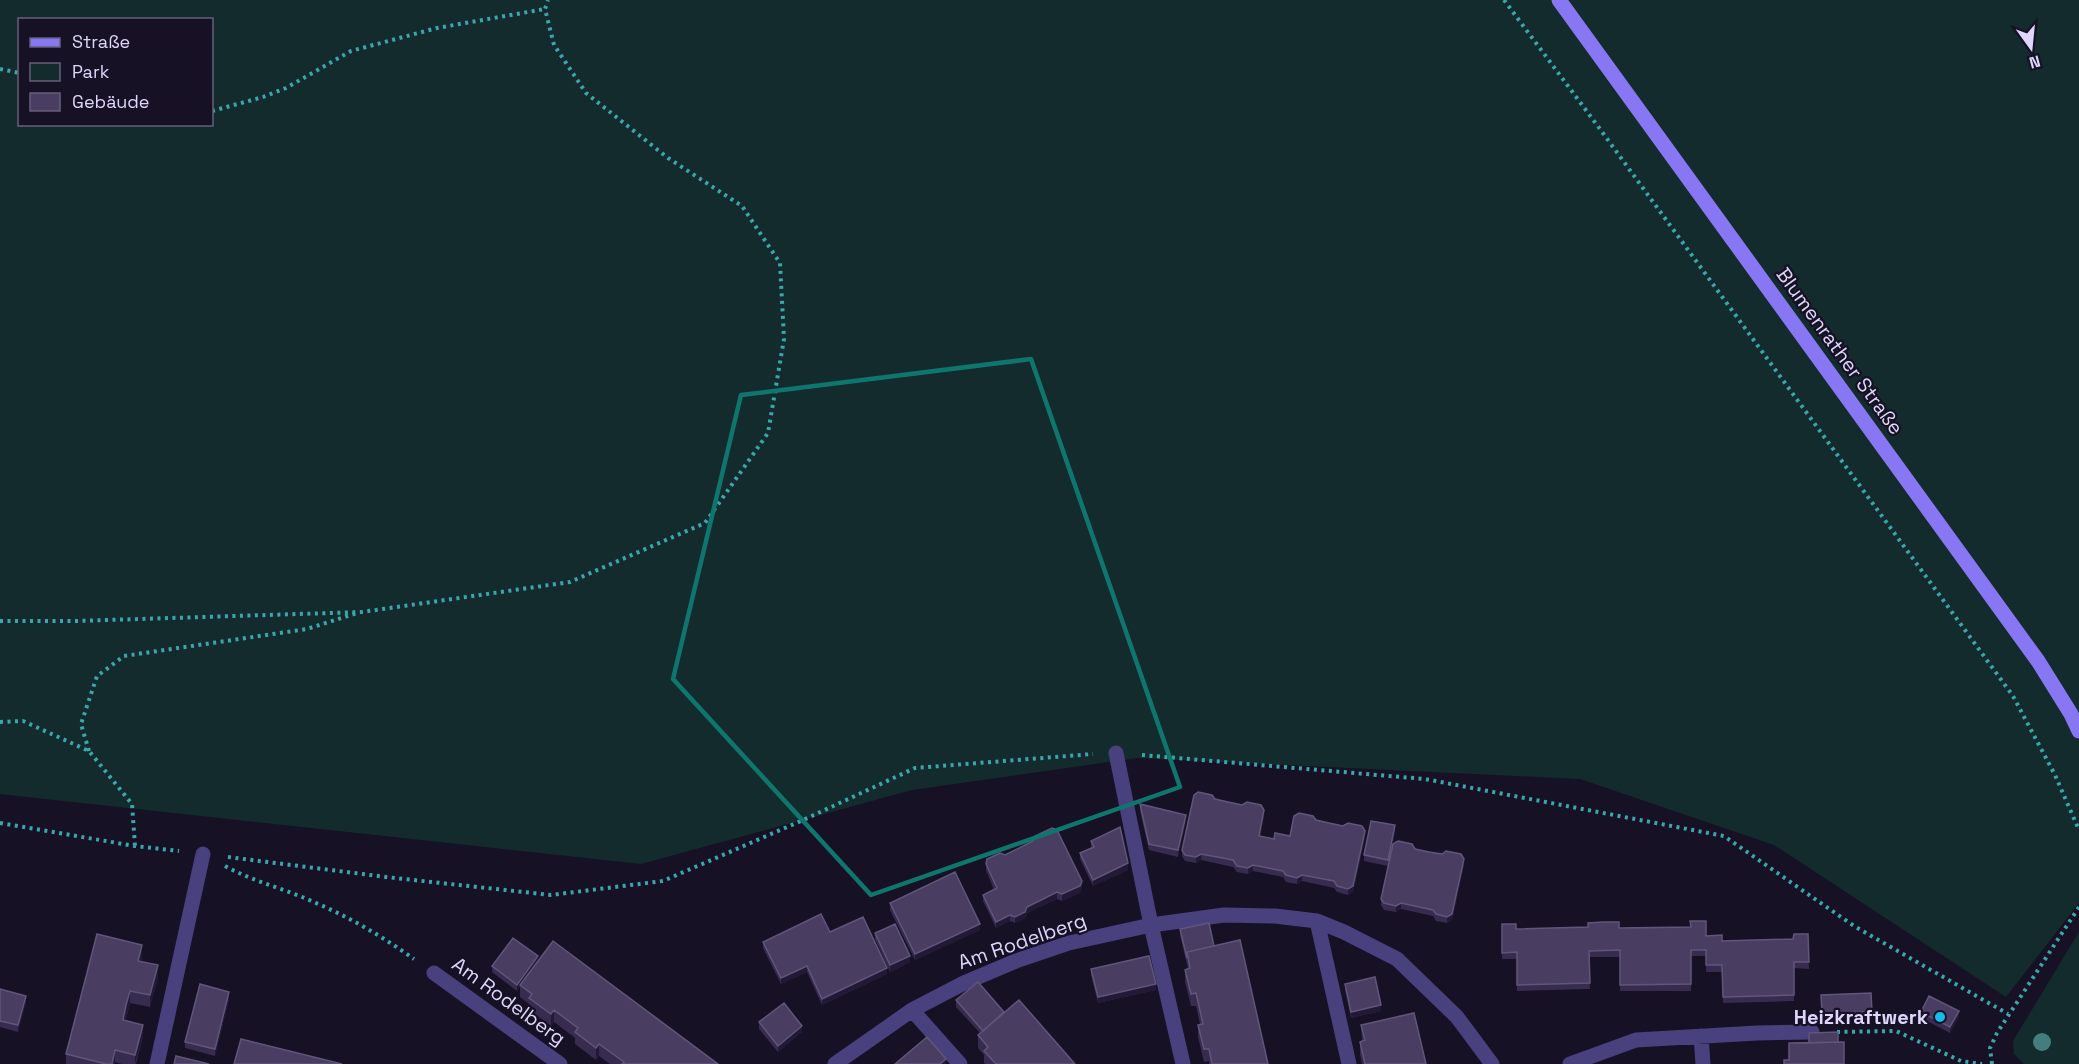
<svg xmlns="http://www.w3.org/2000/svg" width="2079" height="1064" font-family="'Space Grotesk',sans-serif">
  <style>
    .green { fill: #142b2d; fill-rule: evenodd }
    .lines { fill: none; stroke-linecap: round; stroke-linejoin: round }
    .path { stroke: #3ba6ac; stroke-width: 4; stroke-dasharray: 3 4.5; stroke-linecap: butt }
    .street { stroke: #49407e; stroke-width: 15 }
    .secondary { stroke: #8877f2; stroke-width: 15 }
    .tree { fill: #447d7d }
    .wall { fill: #372c50 }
    .shaded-wall { fill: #221937 }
    .building { fill: #493e62; stroke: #60567a; stroke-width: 1.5 }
    .marked { fill: none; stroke: #0f766e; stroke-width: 4.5; stroke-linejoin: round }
    .poi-dot { fill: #16bde9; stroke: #161124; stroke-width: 2 }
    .labels { text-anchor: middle; stroke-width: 4.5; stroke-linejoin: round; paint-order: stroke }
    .street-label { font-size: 20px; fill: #dfd7fb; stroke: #161124 }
    .poi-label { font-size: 20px; font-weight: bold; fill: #dfd7fb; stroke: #161124; text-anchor: end }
  </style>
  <rect width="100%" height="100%" fill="#161124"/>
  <path class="green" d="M0 0H2079V903L2006 997 1774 845 1580 779 1137 758 912 790 641 864 0 794ZM20 20H212V124H20Z
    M2079 932V1064H2024L2014 1054 2013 1041Z"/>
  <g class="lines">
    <path class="path" d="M1504 0 1597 125 2013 696 2055 775 2079 830
      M0 69 20 73
      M212 111 263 97 286 88 351 51 437 28 545 9
      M0 621H76L362 612 570 582 705 523 768 433 784 339 780 263 742 206 668 158 586 93 554 45 545 9 548 0
      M0 722 23 721 89 751 132 804 135 846
      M89 751 81 724 97 676 124 656 307 629 357 613
      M1142 755 1425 779 1724 836 1854 926 2008 1014
      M0 823 135 846 179 851
      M228 857 386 877 551 895 663 881 801 821 915 768 1093 754
      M225 866C254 882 286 889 316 903 351 918 383 937 414 959
      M1837 1032 1896 1031 1961 1061 1982 1064
      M1992 1064 1990 1048 1997 1033 2079 907"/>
    <path class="street" d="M1116 753 1151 925 1183 1064
      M1317 921 1349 1064
      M434 973 560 1064
      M912 1010 960 1064
      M1701 1036 1703 1064
      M157 1064 203 854
      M835 1064 912 1010 964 983 1016 961 1069 943 1151 925 1224 915 1275 916 1317 921 1344 932 1397 959 1457 1017 1492 1064
      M1570 1064 1636 1040 1757 1033 1812 1032"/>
    <path class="secondary" d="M1559 0 2038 661 2071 714 2079 731"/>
  </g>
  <circle class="tree" cx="2042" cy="1042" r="9"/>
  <path class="wall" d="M1215 799 1264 816 1260 836 1274 839 1290 836 1316 820 1365 837 1353 892 1348 895 1337 892 1334 888 1302 881 1297 884 1286 882 1283 877 1253 871 1248 874 1237 872 1233 867 1201 860 1196 863 1185 861 1182 856V850Z
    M1140 804 1186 821 1178 857 1149 850 1140 811Z
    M1395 832 1388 866 1364 861V855Z
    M1091 841 1128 870 1093 886 1080 859V853L1091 848Z
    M986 864 1082 887 1080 893 1062 901 1057 899 1027 913 1025 918 1015 923 1010 921 996 928 983 901V895L994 890 986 870Z
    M1464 865 1452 920 1447 923 1436 921 1433 916 1401 909 1396 912 1384 910 1381 905V899Z
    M890 903 980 930 915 960 890 910Z
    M1502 924 1516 929 1619 928 1706 936 1722 941 1793 939 1808 934 1809 969 1794 968V1001L1723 1003 1722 972H1706V956H1691V991H1620V957H1589L1590 989 1517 991V959H1502Z
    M1180 929 1214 946 1268 1064H1209V1061L1204 1062 1198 1037V1025L1200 1024 1196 1006H1191L1185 982V970L1188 969 1180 935Z
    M830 932 887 974 822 1005 807 972 781 984 763 948V942Z
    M875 933 910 962 890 972 875 939Z
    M142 957 141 961 158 978 150 1007 130 1003 126 1020 143 1037 136 1064H122L115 1062V1064H66V1054Z
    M538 961 718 1064H610L599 1056 596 1060 575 1044V1038L554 1022 551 1026 529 1010V1004L520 997V986L517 991 492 972V966Z
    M1091 969 1156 990 1098 1003 1091 975Z
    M1345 984 1381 1011 1351 1018 1345 990Z
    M0 989 26 1002 18 1032 0 1027Z
    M1871 993 1872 1018 1822 1019 1821 995Z
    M229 999 215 1056 185 1048V1042Z
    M956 1000 1004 1012 1075 1064H985L984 1063V1055L978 1048V1035L980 1033 956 1007Z
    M1921 1012 1959 1017 1950 1033 1921 1018Z
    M759 1022 802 1032 778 1052 759 1029Z
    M1361 1025 1426 1064H1362L1360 1054V1042L1362 1041Z"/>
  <path class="shaded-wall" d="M1264 810V816L1259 842V836Z
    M1186 815V821L1178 857V850Z
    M1395 825V832L1388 866V860Z
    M1365 831V837L1353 892 1348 895V889Z
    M1201 854V860L1196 863V857Z
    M1464 859V865L1452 920 1447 923V917Z
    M1128 863V870L1093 886V880Z
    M1253 865V871L1248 874V868Z
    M1302 875V881L1297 884V878Z
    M1082 881V887L1080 893 1062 901V894Z
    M1057 892V899L1027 913 1025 918 1015 923V917L1027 907Z
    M1401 903V909L1396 912V906Z
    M1010 915V921L996 928V922Z
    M980 924V930L915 960V954Z
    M142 945V957L138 973V961Z
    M538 956V962L517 991V985Z
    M910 956V962L890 972V965Z
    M158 965V978L150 1007V995Z
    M807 966V972L781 984V978Z
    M887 968V974L822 1005V999Z
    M1156 984V990L1098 1003V997Z
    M130 991V1003L123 1032V1020Z
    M229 992V999L215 1056V1049Z
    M26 996V1002L18 1032V1025Z
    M1381 1005V1011L1351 1018V1012Z
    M554 1010V1022L551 1026V1014Z
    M1959 1011V1017L1950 1033V1027Z
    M143 1025V1037L135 1064V1055Z
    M802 1026V1032L778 1052V1046Z
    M599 1044V1056L596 1060V1048Z
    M115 1050V1064H112Z
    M946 1059V1064H940Z"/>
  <path class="building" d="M1198 792 1212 795 1215 799 1228 802 1242 805 1247 802 1261 805 1264 810 1259 836 1274 839 1275 833 1290 836 1294 816 1299 813 1313 816 1316 820 1329 823 1343 826 1348 823 1362 826 1365 831 1353 886 1348 889 1337 886 1334 881 1302 875 1297 878 1286 875 1283 871 1253 865 1248 868 1237 866 1233 860 1201 854 1196 857 1185 855 1182 850 1194 795Z
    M1140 804 1186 815 1178 850 1149 844Z
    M1371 821 1395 825 1388 860 1364 855Z
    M1120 827 1128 863 1093 880 1080 853 1094 847 1091 841Z
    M1052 828 1057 830 1082 881 1080 886 1062 894 1057 892 1027 907 1025 912 1015 917 1010 915 996 922 983 895 997 888 986 864 987 859 1000 853 1005 855 1033 841 1035 836Z
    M1398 841 1412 844 1415 849 1429 852 1442 854 1446 851 1461 854 1464 859 1452 914 1447 917 1436 914 1433 910 1401 903 1396 906 1384 903 1381 899 1393 844Z
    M955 872 980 924 915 954 890 903Z
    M821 914 830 932 863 917 887 968 822 999 807 966 781 978 763 942Z
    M1690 921H1706V936L1722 935V941L1793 939 1794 934H1808L1809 962H1794V995L1723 997 1722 965H1706V950H1691V984L1620 985V950L1589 951 1590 983 1517 985V952L1502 953V924H1516V929L1588 927V923L1603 922H1619V928L1691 927Z
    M1209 923 1214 946 1187 952V958L1180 929Z
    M895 924 910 956 890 965 875 933Z
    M97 934 142 945 138 961 158 965 150 995 130 991 126 1005 123 1020 143 1025 135 1055 115 1050 112 1064H106L66 1054Z
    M513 938 538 956 517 985 492 966Z
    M1240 940 1268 1064H1212L1209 1049H1204L1198 1025 1203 1024 1196 993 1191 994 1185 970 1190 968 1187 952Z
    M553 941 718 1064H622L624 1062 599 1044 596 1048 575 1032 578 1028 554 1010 551 1014 529 998 532 994 520 985Z
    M1149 956 1156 984 1098 997 1091 969Z
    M1375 977 1381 1005 1351 1012 1345 984Z
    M978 982 1004 1012 983 1031 956 1000Z
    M200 984 229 992 215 1049 185 1042Z
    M0 989 26 996 18 1025 0 1021Z
    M1871 993 1872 1012 1822 1013 1821 995Z
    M1929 996 1959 1011 1950 1027 1921 1012Z
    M1019 1000 1075 1064H996L984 1051 988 1047 978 1035Z
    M784 1003 802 1026 778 1046 759 1022Z
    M1414 1013 1426 1064H1365L1360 1042 1365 1040 1361 1025Z
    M1838 1032V1042L1809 1043V1033Z
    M927 1037 946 1059 940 1064H895Z
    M241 1039 342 1064H234Z
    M1844 1042V1064H1784V1060H1789V1043Z
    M176 1056 209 1064H174Z"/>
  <path class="marked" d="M1031 359 1180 787 871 895 673 679 741 395Z"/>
  <circle class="poi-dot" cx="1940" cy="1017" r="6"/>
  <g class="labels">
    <g class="street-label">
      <text transform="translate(1840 351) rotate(54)" y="7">Blumenrather Straße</text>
      <text transform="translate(1022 941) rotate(-19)" y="7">Am Rodelberg</text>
      <text transform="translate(509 1001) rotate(36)" y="7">Am Rodelberg</text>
    </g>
    <g class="poi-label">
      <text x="1928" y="1024">Heizkraftwerk</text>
    </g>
  </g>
  <rect x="18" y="18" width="195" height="108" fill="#161124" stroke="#66607a" stroke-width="1.5"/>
  <rect x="30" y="38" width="30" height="9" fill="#8877f2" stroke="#66607a" stroke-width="1.5"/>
  <text x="72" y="48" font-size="18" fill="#dfd7fb">Straße</text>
  <rect x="30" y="63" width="30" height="18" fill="#142b2d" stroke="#66607a" stroke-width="1.5"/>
  <text x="72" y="78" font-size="18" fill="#dfd7fb">Park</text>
  <rect x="30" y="93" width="30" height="18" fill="#493e62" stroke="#66607a" stroke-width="1.5"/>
  <text x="72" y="108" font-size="18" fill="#dfd7fb">Gebäude</text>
  <g transform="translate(2031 48) rotate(165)" stroke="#161124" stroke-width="4.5" paint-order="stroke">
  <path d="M0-4.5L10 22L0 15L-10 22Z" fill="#dfd7fb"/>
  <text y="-9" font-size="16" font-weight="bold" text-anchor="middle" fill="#dfd7fb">N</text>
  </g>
</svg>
